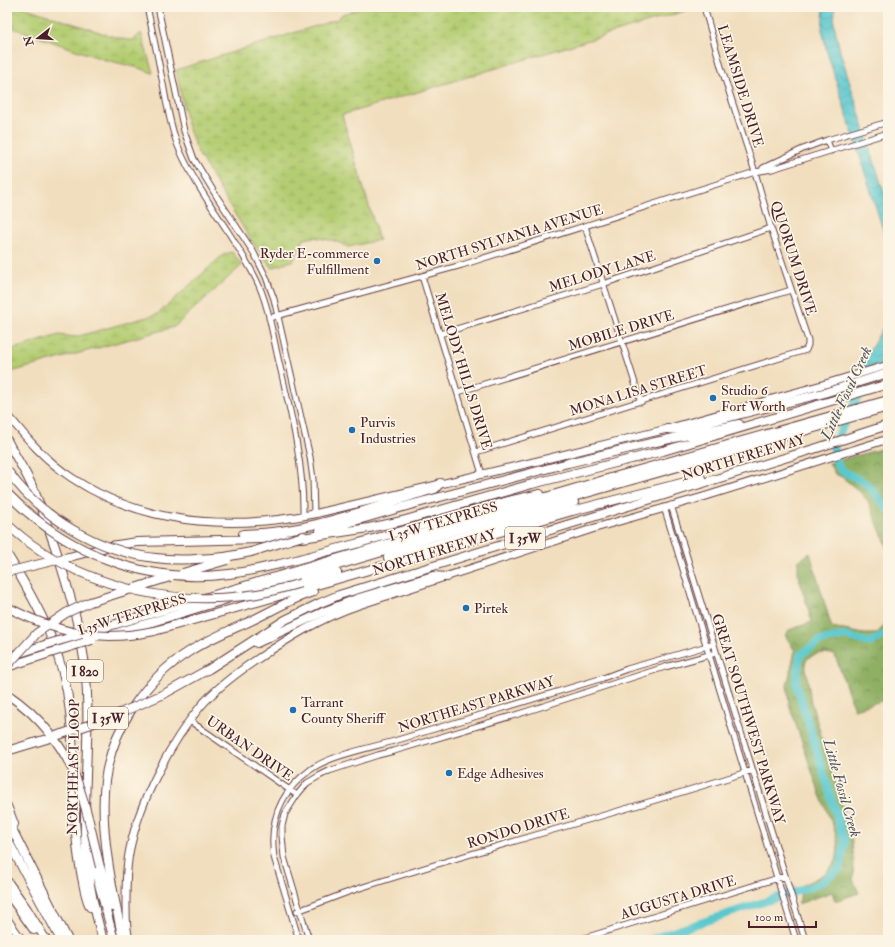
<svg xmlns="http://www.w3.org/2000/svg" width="895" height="947" font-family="'IM FELL Double Pica',serif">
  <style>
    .forest { fill: url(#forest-crowns); stroke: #6c6848 }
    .wetland { fill: url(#wetland-marsh); stroke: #7f764e }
    .water { fill: url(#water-waves); stroke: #52747c }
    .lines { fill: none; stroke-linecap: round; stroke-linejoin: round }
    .river { stroke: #5ac8ce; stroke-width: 8 }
    .minor-casing { stroke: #633c41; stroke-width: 7 }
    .major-casing { stroke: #633c41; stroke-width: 9 }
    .highway-casing { stroke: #633c41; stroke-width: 10 }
    .minor { stroke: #fff; stroke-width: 5 }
    .major { stroke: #fff; stroke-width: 7 }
    .highway { stroke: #fff; stroke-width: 8 }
    .highway-bridge-casing { stroke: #633c41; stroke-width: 10; stroke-linecap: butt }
    .highway-bridge { stroke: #fff; stroke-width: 8 }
    .poi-dot { fill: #1f6fb2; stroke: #fcf5e5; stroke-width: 1.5 }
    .labels { text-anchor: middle; stroke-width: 3.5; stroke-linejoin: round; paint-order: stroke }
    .shield { fill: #fcf5e5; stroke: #7f5f63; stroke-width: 1 }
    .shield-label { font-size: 13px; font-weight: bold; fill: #4a1f2b }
    .street-label { font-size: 14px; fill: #4a1f2b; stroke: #fcf5e5 }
    .poi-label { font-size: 14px; fill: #4a1f2b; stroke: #fcf5e5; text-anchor: start }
    .water-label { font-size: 15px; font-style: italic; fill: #4f525c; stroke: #fcf5e5 }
  </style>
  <defs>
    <pattern id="forest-crowns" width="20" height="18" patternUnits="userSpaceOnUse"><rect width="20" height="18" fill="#8fb064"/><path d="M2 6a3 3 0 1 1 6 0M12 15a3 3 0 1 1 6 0" fill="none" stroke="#778f53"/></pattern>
    <pattern id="wetland-marsh" width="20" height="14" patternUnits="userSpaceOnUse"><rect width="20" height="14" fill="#b4cd72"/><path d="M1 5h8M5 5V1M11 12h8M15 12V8" fill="none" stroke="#9cb063"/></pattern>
    <pattern id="water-waves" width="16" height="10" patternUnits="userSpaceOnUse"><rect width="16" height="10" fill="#5ac8ce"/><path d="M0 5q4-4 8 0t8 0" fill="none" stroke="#50abb1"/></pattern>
  </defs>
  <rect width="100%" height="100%" fill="#fcf5e5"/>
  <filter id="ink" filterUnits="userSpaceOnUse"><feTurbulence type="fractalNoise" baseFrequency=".025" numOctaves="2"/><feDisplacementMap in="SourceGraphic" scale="8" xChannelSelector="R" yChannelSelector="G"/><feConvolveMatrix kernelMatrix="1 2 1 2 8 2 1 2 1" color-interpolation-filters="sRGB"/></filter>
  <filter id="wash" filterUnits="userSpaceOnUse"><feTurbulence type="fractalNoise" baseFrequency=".012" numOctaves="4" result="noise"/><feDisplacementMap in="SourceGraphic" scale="16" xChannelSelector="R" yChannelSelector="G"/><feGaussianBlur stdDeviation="0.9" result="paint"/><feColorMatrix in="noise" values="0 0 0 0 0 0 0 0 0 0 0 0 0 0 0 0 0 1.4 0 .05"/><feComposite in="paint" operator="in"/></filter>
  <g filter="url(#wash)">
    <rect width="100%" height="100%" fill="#f1debe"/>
    <path class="forest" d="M881 449 888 473V549L868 501 859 491 842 477 835 474 829 463Z
      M810 553 831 625 833 628 864 634H876L888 622V699L854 709 835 655C824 652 812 652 805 662L811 702 851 833 854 861 853 879 859 893 835 901 832 892 798 904 800 899 801 886 826 873 832 866 837 858 838 846 834 828 820 795 789 704 787 685 795 651 785 635 789 630 812 622 798 575V561Z"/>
    <path class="wetland" d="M7 7H23L108 35 127 40H133L141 33 153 73 139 68 102 59 7 26Z
      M365 7H575L577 10 603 9 608 7H688V10L342 115 379 240 348 247 335 241 314 237 304 239 294 260 272 268 250 239 198 153 187 124 176 70 338 19 342 14Z
      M232 252 242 265 174 327 7 373V351L59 335 75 337 158 314 224 254Z"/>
    <path class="water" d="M824 7H835L834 24 840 51 888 206V246L827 52 822 29Z
      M888 318V351L881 364 859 370Z"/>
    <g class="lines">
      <path class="river" d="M869 375 833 446 837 464 841 470 867 484 888 509
        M648 940 819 884 840 868 845 843 796 683 800 655 820 641 845 636 870 643 888 633"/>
    </g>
  </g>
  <g filter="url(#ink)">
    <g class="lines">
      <defs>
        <path id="minor" d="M147 7C153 33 158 59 163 84 167 105 170 126 178 146 198 194 233 233 256 279 268 303 272 332 278 358 290 410 304 463 303 516
          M158 7 184 131 194 159 217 197 254 253 266 277 274 299 310 457 313 479 314 514
          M827 140 831 151
          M763 168 803 149 827 140 888 122
          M585 226 641 402
          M422 276 482 474
          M269 318 462 265 755 172 772 169 888 133
          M440 334 603 284 771 228
          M458 392 791 290
          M476 452 806 350 808 345V340L771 228 755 172 722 70 704 7
          M671 505 805 940
          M664 507 796 940
          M190 721 297 795
          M297 911C318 904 339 895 360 888 490 846 623 812 753 770
          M299 940 274 857C269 822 280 792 310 770 330 755 375 747 401 739 468 719 536 698 603 678L627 669 714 644
          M309 940 284 857 282 836V826L285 814 297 795 307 783 319 776 329 771 378 755 394 751 525 712 665 667 716 653
          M578 940 785 876"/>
        <path id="major" d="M7 414C26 438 46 461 72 478 145 526 230 530 314 514L538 461 667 429 822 385 888 365
          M7 919 22 940
          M129 940C126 929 126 918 126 907 126 886 126 864 131 844 141 799 171 742 200 707 215 689 234 675 253 662 287 639 320 618 359 605L595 528 703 497 888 439"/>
        <path id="highway" d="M667 429 678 430 824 393 888 373
          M7 440C13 452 20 463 26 474 39 498 47 524 56 550 71 597 86 645 87 694 89 741 84 789 85 836 86 871 93 906 103 940
          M320 531 410 505 568 463 651 443 739 424
          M243 534C310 533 371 507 435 489L440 483
          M359 543 508 501 540 494
          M7 554C38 605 64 652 70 712 76 766 71 819 81 872 83 883 85 897 90 907
          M69 557 111 546 137 542 302 538 369 528 402 521 532 484 663 451 888 384
          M225 557 251 552
          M388 558 510 523 574 502
          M301 583 337 573
          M244 593 429 538 888 407
          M154 631 303 589 572 511 701 478
          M89 632 614 477 888 400
          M110 635 227 599
          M257 643 323 612 359 598 433 576 447 577
          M7 657 48 644
          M7 667 50 653
          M164 694 209 669 285 620 320 603 339 595 817 448 888 425
          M7 751 50 738
          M7 806 14 824
          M7 819 68 940
          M7 839 61 940
          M90 851 114 940
          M100 867 112 907
          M7 881 27 909 46 940
          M7 892 34 930
          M123 940C113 893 99 829 105 781 112 728 145 679 190 651 207 640 226 632 244 624 267 614 290 599 313 592"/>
      </defs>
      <use href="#minor" class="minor-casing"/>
      <use href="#major" class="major-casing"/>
      <use href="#highway" class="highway-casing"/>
      <use href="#minor" class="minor"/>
      <use href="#major" class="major"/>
      <use href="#highway" class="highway"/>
      <defs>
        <path id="highway-bridge" d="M7 470C40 517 97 551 155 558 178 561 201 559 224 557
          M7 493C65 553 146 585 229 574 273 568 316 554 359 543
          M7 524C28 544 52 559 78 571 134 596 195 604 257 594 272 592 286 587 301 583
          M251 552 303 536
          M7 572 69 557
          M183 573 227 560
          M7 607C57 633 99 643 154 631
          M48 644 79 635
          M50 653 92 640
          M7 666 37 633 66 613 90 602 170 577
          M7 694C39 715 66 748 78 784 88 811 93 840 100 867
          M50 738 106 719 164 694"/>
      </defs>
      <use href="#highway-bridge" class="highway-bridge-casing"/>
      <use href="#highway-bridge" class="highway-bridge"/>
    </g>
  </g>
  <g class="poi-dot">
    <circle cx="377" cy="261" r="4"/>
    <circle cx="713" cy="398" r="4"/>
    <circle cx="352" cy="430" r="4"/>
    <circle cx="466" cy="608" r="4"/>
    <circle cx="293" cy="710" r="4"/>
    <circle cx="449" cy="773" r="4"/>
  </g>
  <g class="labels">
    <g class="shield">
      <rect x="505" y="527" width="40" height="22" rx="3"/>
      <rect x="67" y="660" width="36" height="22" rx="3"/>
      <rect x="88" y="707" width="40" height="22" rx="3"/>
    </g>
    <g class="shield-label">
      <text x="525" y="543">I 35W</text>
      <text x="85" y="676">I 820</text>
      <text x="108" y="723">I 35W</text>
    </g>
    <g class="street-label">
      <text transform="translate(741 86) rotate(73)" y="5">LEAMSIDE DRIVE</text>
      <text transform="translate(509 237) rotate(-17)" y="5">NORTH SYLVANIA AVENUE</text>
      <text transform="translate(794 258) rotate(72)" y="5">QUORUM DRIVE</text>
      <text transform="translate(602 271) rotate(-17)" y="5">MELODY LANE</text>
      <text transform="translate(621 330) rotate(-17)" y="5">MOBILE DRIVE</text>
      <text transform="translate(464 371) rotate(73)" y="5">MELODY HILLS DRIVE</text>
      <text transform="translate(638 390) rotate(-17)" y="5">MONA LISA STREET</text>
      <text transform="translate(743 457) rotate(-17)" y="5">NORTH FREEWAY</text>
      <text transform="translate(443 521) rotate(-16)" y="5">I 35W TEXPRESS</text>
      <text transform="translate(434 552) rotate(-17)" y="5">NORTH FREEWAY</text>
      <text transform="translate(132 614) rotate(-17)" y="5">I 35W TEXPRESS</text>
      <text transform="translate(476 704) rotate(-17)" y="5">NORTHEAST PARKWAY</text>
      <text transform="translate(749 719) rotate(73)" y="5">GREAT SOUTHWEST PARKWAY</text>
      <text transform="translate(250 748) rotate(35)" y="5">URBAN DRIVE</text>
      <text transform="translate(73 767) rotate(-89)" y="5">NORTHEAST LOOP</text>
      <text transform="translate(518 828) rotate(-17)" y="5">RONDO DRIVE</text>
      <text transform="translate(678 897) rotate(-17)" y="5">AUGUSTA DRIVE</text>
    </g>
    <g class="poi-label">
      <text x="369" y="258" text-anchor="end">Ryder E-commerce<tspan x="369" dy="16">Fulfillment</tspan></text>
      <text x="721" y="395">Studio 6<tspan x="721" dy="16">Fort Worth</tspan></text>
      <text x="360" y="427">Purvis<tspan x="360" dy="16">Industries</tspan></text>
      <text x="474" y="613">Pirtek</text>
      <text x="301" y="707">Tarrant<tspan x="301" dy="16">County Sheriff</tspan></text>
      <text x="457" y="778">Edge Adhesives</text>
    </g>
    <g class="water-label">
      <text transform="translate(846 393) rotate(-65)" y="5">Little Fossil Creek</text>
      <text transform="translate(842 788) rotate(74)" y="5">Little Fossil Creek</text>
    </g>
  </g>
  <rect width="895" height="947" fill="none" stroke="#fcf5e5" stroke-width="24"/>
  <g transform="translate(38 38) rotate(253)" stroke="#fcf5e5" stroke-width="3" paint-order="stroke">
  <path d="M0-3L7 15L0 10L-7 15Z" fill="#4a1f2b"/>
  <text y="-6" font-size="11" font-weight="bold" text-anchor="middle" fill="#4a1f2b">N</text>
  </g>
  <path d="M749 921v6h67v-6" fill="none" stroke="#4a1f2b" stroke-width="2"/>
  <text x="755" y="921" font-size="12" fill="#4a1f2b" stroke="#fcf5e5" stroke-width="3" paint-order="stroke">100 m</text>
</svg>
